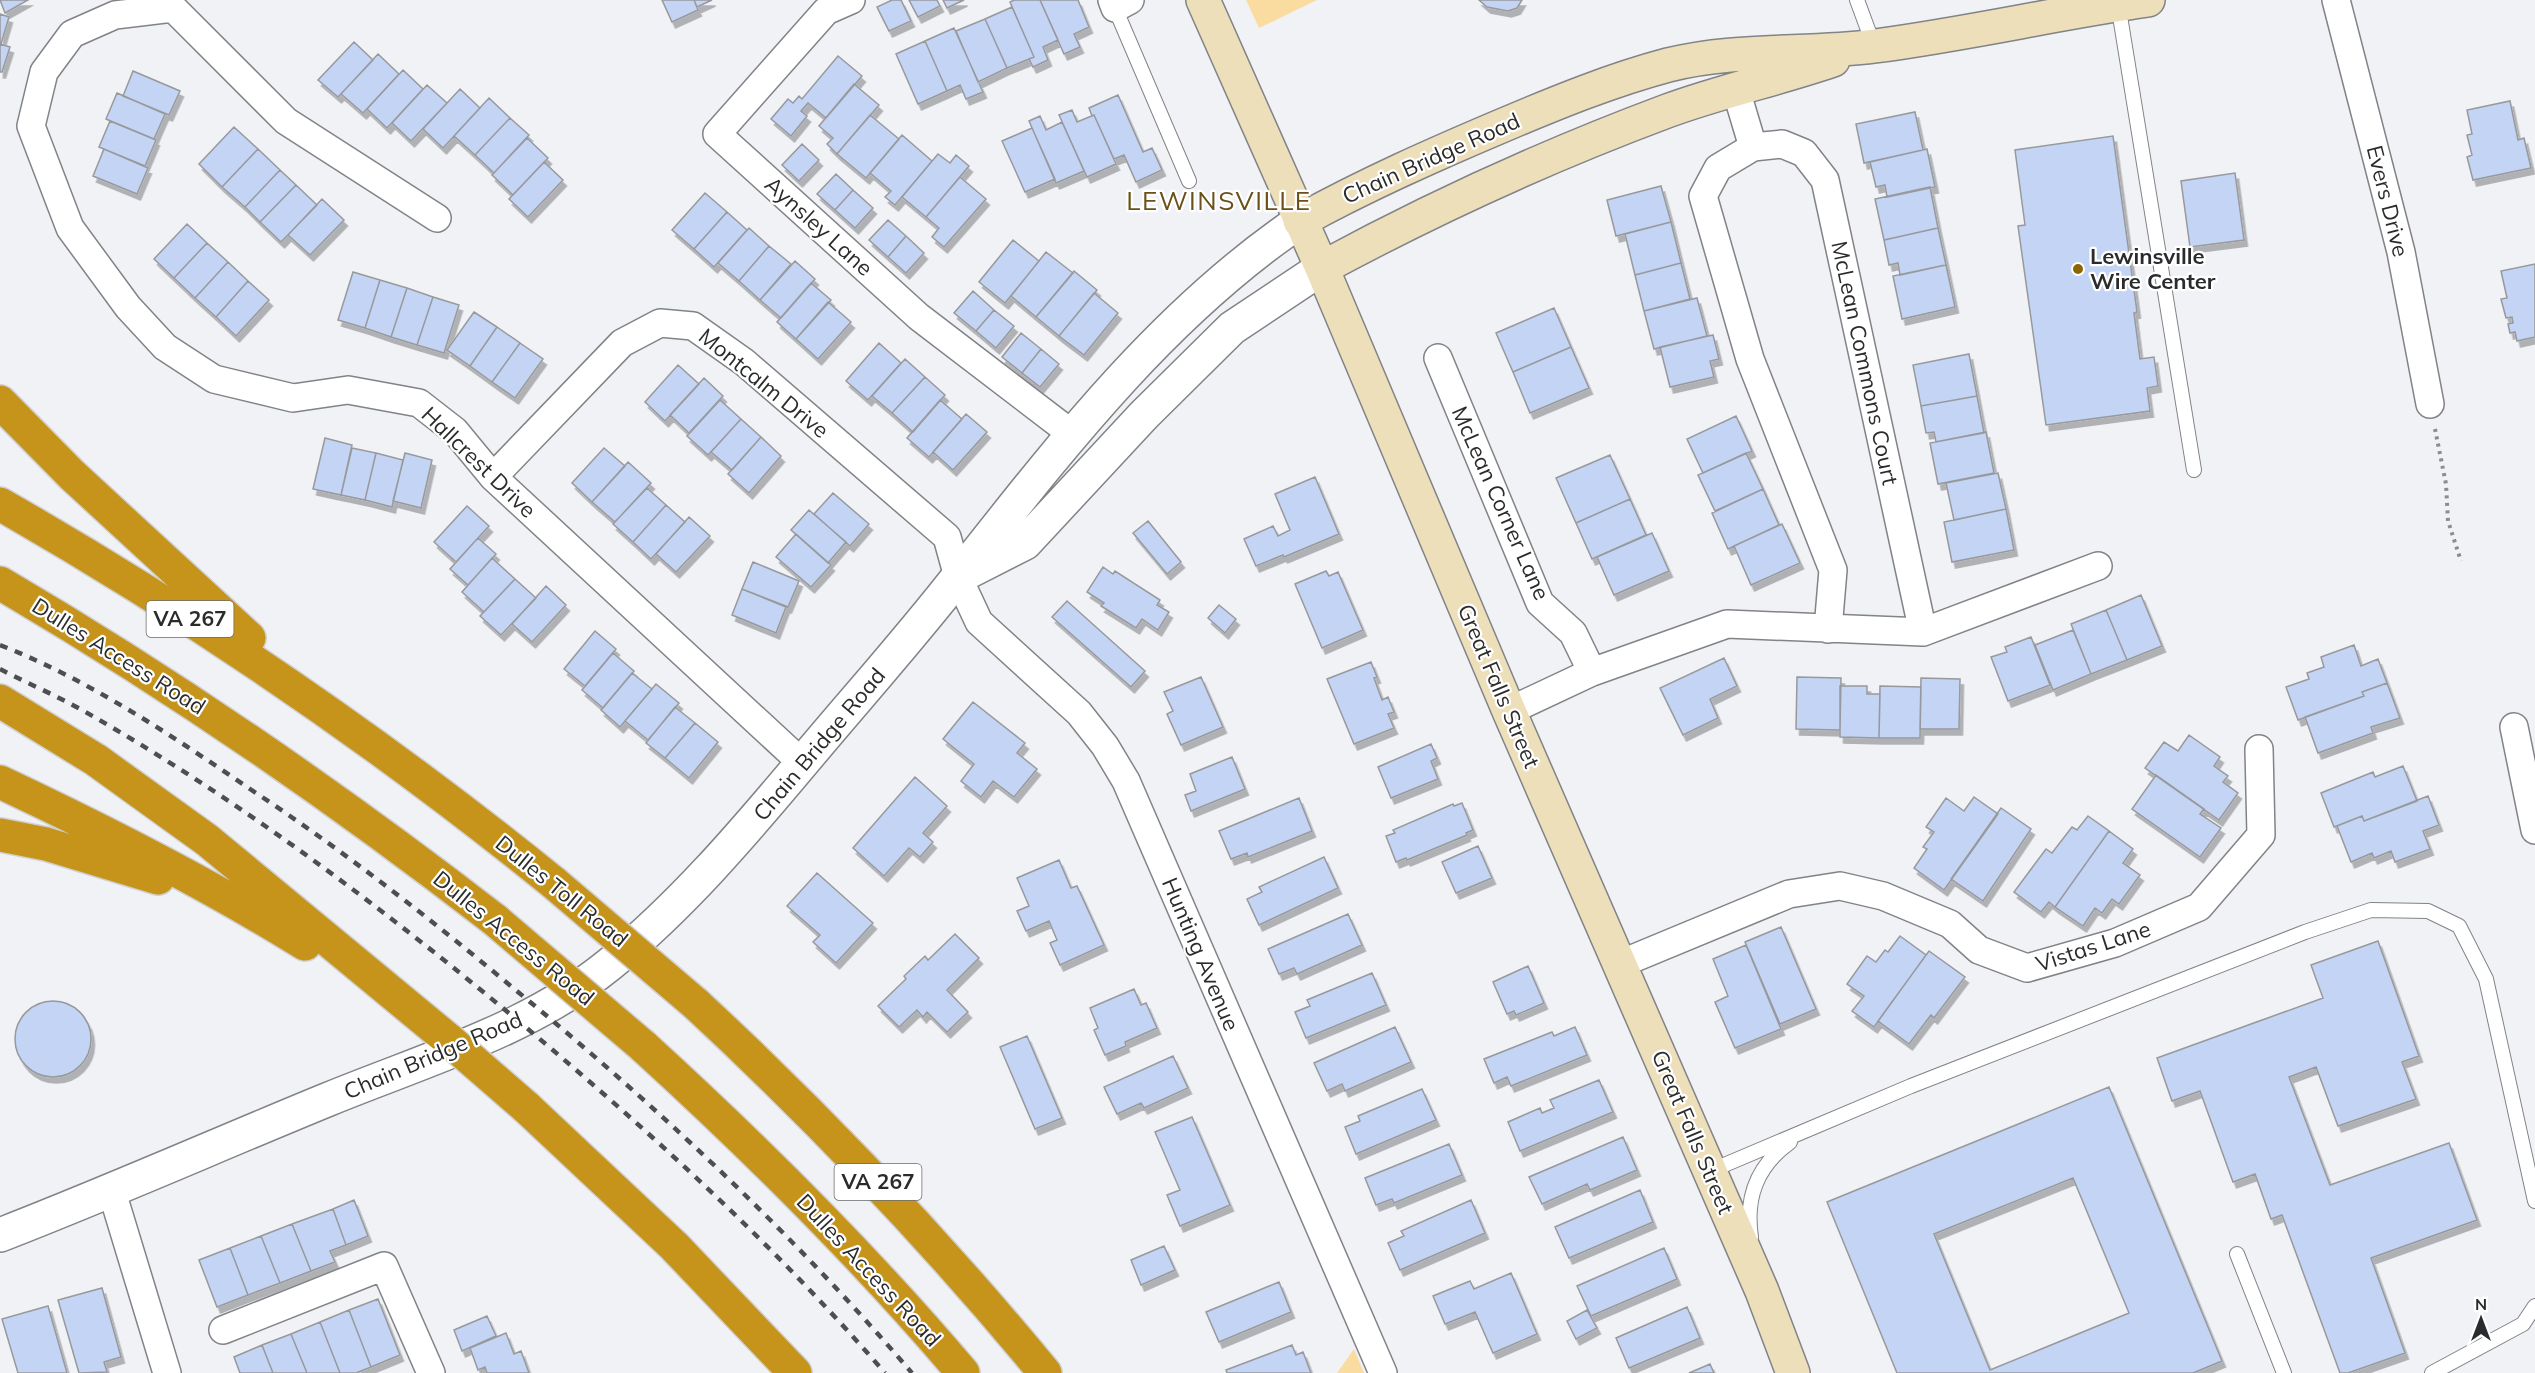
<svg xmlns="http://www.w3.org/2000/svg" width="2535" height="1373" font-family="Mulish,sans-serif">
  <style>
    .green { fill: #fadca1 }
    .building { fill: #c3d4f4; stroke: #98999d; stroke-width: 1.5; fill-rule: evenodd; filter: url(#shadow) }
    .lines { fill: none; stroke-linecap: round; stroke-linejoin: round }
    .service-casing { stroke: #818386; stroke-width: 16 }
    .minor-casing { stroke: #818386; stroke-width: 30 }
    .tertiary-casing { stroke: #818386; stroke-width: 36 }
    .secondary-casing { stroke: #818386; stroke-width: 36 }
    .motorway-casing { stroke: #d0d0d1; stroke-width: 36 }
    .path { stroke: #8a8c8e; stroke-width: 4; stroke-dasharray: 3 4.5; stroke-linecap: butt }
    .service { stroke: #fff; stroke-width: 14 }
    .minor { stroke: #fff; stroke-width: 27 }
    .tertiary { stroke: #fff; stroke-width: 33 }
    .secondary { stroke: #eedfbb; stroke-width: 33 }
    .motorway { stroke: #c6941b; stroke-width: 33 }
    .rail { stroke: #4d4e4f; stroke-width: 4.5; stroke-dasharray: 8 8; stroke-linecap: butt }
    .motorway-bridge-casing { stroke: #d0d0d1; stroke-width: 36; stroke-linecap: butt }
    .motorway-bridge { stroke: #c6941b; stroke-width: 33 }
    .poi-dot { fill: #8b6605; stroke: #fff; stroke-width: 2 }
    .labels { text-anchor: middle; stroke-width: 4.5; stroke-linejoin: round; paint-order: stroke }
    .shield { fill: #fff; stroke: #6a6b6b; stroke-width: 1.5 }
    .shield-label { font-size: 21px; font-weight: bold; fill: #2a2b2c }
    .street-label { font-size: 22px; fill: #2a2b2c; stroke: #fff }
    .poi-label { font-size: 22px; font-weight: bold; fill: #2a2b2c; stroke: #fff; text-anchor: start }
    .quarter-label { font-size: 26px; letter-spacing: 1.5px; fill: #6b5119; stroke: #fff }
  </style>
  <defs>
    <filter id="shadow"><feDropShadow dx="3.5" dy="6" stdDeviation="0" flood-color="#0004"/></filter>
  </defs>
  <rect width="100%" height="100%" fill="#f0f2f6"/>
  <path class="green" d="M1246 0H1317L1259 28Z
    M1354 1349 1364 1373H1337Z"/>
  <path class="building" d="M0 0H28L5 13Z
    M662 0H694L698 10 672 22Z
    M694 0H712L697 7Z
    M892 0H901L911 21 889 31 877 7Z
    M909 0H937L940 6 918 17Z
    M943 0H964L947 8Z
    M1014 0H1040L1058 40 1043 47 1048 60 1033 67 1029 59 1034 57 1010 2Z
    M1040 0H1078L1089 27 1074 34 1080 47 1064 54Z
    M1479 0H1522L1517 8 1508 11 1487 7Z
    M1012 7 1034 57 1007 68 985 19Z
    M0 14 9 17 1 44H0Z
    M985 19 1007 68 978 82 956 31Z
    M954 28 983 92 966 99 960 85 947 91 925 41Z
    M925 41 947 91 918 104 896 54Z
    M354 42 373 60 338 97 318 80Z
    M0 44 10 47 2 72H0Z
    M378 54 399 74 363 113 341 94Z
    M838 56 862 76 826 118 808 103 801 111 807 116 791 136 771 119 788 99 793 103 799 96 802 99Z
    M403 70 423 89 387 128 367 109Z
    M133 71 180 91 169 115 123 96Z
    M854 84 879 105 837 154 827 144 833 138 819 126Z
    M427 85 447 103 411 141 392 123Z
    M460 89 480 108 443 148 423 129Z
    M117 93 165 114 154 139 106 119Z
    M1118 95 1143 152 1152 148 1162 170 1136 182 1124 155 1114 159 1094 115 1092 116 1089 108Z
    M489 98 510 118 475 155 454 136Z
    M2510 101 2518 140 2524 138 2531 168 2473 180 2467 157 2472 155 2467 135 2472 134 2467 110Z
    M1072 110 1077 122 1094 115 1116 164 1087 177 1059 115Z
    M1915 112 1923 150 1864 163 1856 124Z
    M870 115 899 139 866 178 837 154Z
    M1040 116 1046 130 1062 122 1084 171 1056 183 1029 121Z
    M510 118 529 135 494 173 475 155Z
    M110 121 156 140 145 166 99 147Z
    M234 127 258 149 222 187 199 164Z
    M1032 128 1055 179 1025 192 1002 141Z
    M902 135 932 161 895 205 885 197 891 191 870 173Z
    M2113 136 2137 312 2134 313 2140 359 2154 357 2158 386 2147 388 2150 411 2046 425 2018 226 2025 225 2015 150Z
    M527 138 548 158 513 195 492 175Z
    M802 144 819 160 799 181 782 165Z
    M104 149 148 168 137 194 93 176Z
    M258 149 280 170 245 207 222 187Z
    M1927 149 1935 187 1887 197 1885 185 1876 187 1870 162Z
    M938 154 950 163 956 155 969 166 926 217 902 197Z
    M544 162 563 180 528 217 509 199Z
    M280 170 296 185 260 222 245 207Z
    M2235 173 2244 240 2190 247 2181 181Z
    M836 174 853 190 835 210 817 194Z
    M960 177 986 199 944 247 932 237 939 228 926 217Z
    M296 185 317 205 281 242 260 222Z
    M1661 186 1671 222 1616 236 1607 200Z
    M1930 187 1938 228 1884 240 1875 199Z
    M853 190 873 208 855 228 835 210Z
    M705 193 727 212 694 249 672 230Z
    M322 199 344 220 310 255 288 235Z
    M727 212 747 230 714 267 694 249Z
    M888 220 906 236 888 257 869 240Z
    M1671 222 1681 263 1635 275 1625 234Z
    M187 224 207 243 174 278 154 259Z
    M749 228 769 246 739 281 718 263Z
    M1938 228 1946 265 1900 275 1898 263 1889 265 1884 240Z
    M906 236 924 253 906 273 888 257Z
    M1013 240 1039 261 1005 303 979 282Z
    M207 243 228 262 195 298 174 278Z
    M769 246 791 264 760 300 739 281Z
    M1046 252 1073 273 1036 317 1011 296Z
    M795 261 815 279 781 318 760 300Z
    M228 262 248 281 216 317 195 298Z
    M1681 263 1690 299 1644 311 1635 275Z
    M2535 264V337L2517 341 2515 332 2510 333 2508 324 2513 323 2512 317 2506 318 2501 299 2507 298 2501 271Z
    M1946 265 1955 307 1902 319 1893 276Z
    M1074 271 1097 290 1059 336 1036 317Z
    M353 272 380 280 365 328 338 320Z
    M380 280 407 288 391 337 365 328Z
    M248 281 269 300 236 336 216 317Z
    M811 283 831 300 796 339 777 322Z
    M407 288 433 297 417 345 391 337Z
    M973 291 994 310 976 331 954 313Z
    M1094 293 1118 313 1084 355 1059 336Z
    M433 297 459 305 444 353 417 345Z
    M1697 298 1707 336 1654 349 1644 311Z
    M828 302 851 322 818 359 796 339Z
    M1554 308 1571 347 1513 372 1496 333Z
    M994 310 1014 326 996 348 976 331Z
    M474 312 497 327 470 366 447 350Z
    M497 327 520 343 492 382 470 366Z
    M1021 333 1041 349 1022 373 1002 357Z
    M1713 335 1719 359 1710 361 1714 377 1670 387 1660 347Z
    M520 343 543 359 515 398 492 382Z
    M879 343 901 363 868 400 846 381Z
    M1571 347 1589 388 1530 413 1513 372Z
    M1041 349 1059 364 1040 387 1022 373Z
    M1969 354 1977 396 1921 406 1913 365Z
    M905 359 925 377 892 413 872 396Z
    M678 365 699 384 665 421 645 402Z
    M925 377 945 395 913 432 892 413Z
    M704 378 723 396 689 433 670 415Z
    M1977 396 1984 433 1936 442 1934 432 1926 433 1921 406Z
    M720 400 741 419 708 455 687 436Z
    M940 400 962 419 929 457 907 438Z
    M966 414 987 432 953 470 933 452Z
    M1736 416 1752 451 1703 473 1687 439Z
    M741 419 761 437 732 470 711 452Z
    M1986 432 1994 473 1938 484 1930 443Z
    M761 437 781 456 749 493 728 474Z
    M325 438 352 445 341 495 313 489Z
    M352 448 376 453 365 500 341 495Z
    M604 448 625 466 592 502 572 483Z
    M376 453 403 460 392 507 365 500Z
    M405 453 432 460 421 508 393 501Z
    M1746 453 1763 489 1715 511 1698 475Z
    M1610 455 1630 499 1576 523 1556 478Z
    M628 462 651 483 615 522 592 502Z
    M1998 473 2006 509 1954 520 1946 483Z
    M1315 477 1339 534 1284 557 1283 555 1256 566 1244 539 1273 526 1278 536 1290 530 1275 494Z
    M647 488 666 505 633 542 613 524Z
    M1763 489 1779 525 1728 549 1712 513Z
    M833 493 869 524 850 546 814 514Z
    M1630 499 1646 535 1592 559 1576 523Z
    M666 505 685 522 651 559 633 542Z
    M467 506 489 526 456 562 434 542Z
    M2006 509 2014 550 1952 562 1944 522Z
    M809 510 846 542 828 563 791 530Z
    M689 517 710 536 676 572 656 554Z
    M1148 521 1181 562 1167 574 1133 533Z
    M1782 524 1800 563 1751 585 1734 546Z
    M1652 533 1669 571 1614 595 1597 557Z
    M796 534 831 565 811 587 776 557Z
    M478 538 496 554 468 585 450 569Z
    M492 558 515 579 484 612 462 592Z
    M753 562 799 581 788 607 742 589Z
    M1103 567 1113 574 1115 571 1160 600 1157 605 1169 612 1158 630 1142 619 1136 628 1101 606 1104 603 1087 592Z
    M1326 571 1329 576 1338 572 1363 630 1322 648 1295 584Z
    M515 579 536 598 501 635 480 616Z
    M546 586 566 605 532 642 512 624Z
    M742 589 786 607 776 633 732 615Z
    M2141 595 2162 646 2127 660 2106 610Z
    M1067 601 1145 671 1131 687 1052 617Z
    M1219 605 1236 619 1225 633 1208 618Z
    M2106 610 2127 660 2091 674 2071 624Z
    M2073 630 2091 674 2053 690 2035 645Z
    M595 631 616 649 585 686 564 669Z
    M2031 637 2050 685 2008 701 1991 657 2007 652 2005 647Z
    M2354 645 2361 666 2378 659 2387 683 2362 692 2364 696 2298 720 2286 687 2309 679 2307 673 2324 667 2321 657Z
    M613 653 634 671 603 708 582 690Z
    M1724 658 1737 686 1710 699 1718 718 1683 735 1660 688Z
    M1371 662 1377 677 1374 678 1382 700 1388 697 1394 712 1388 714 1394 728 1354 744 1327 679Z
    M632 673 652 689 620 727 601 710Z
    M1201 677 1223 727 1181 745 1167 714 1173 711 1164 692Z
    M1797 677 1841 678 1840 730 1796 729Z
    M1921 678 1960 679 1959 729H1920Z
    M2387 683 2400 718 2371 727 2373 733 2318 753 2305 717 2364 696 2362 692Z
    M656 684 679 703 648 740 625 721Z
    M1840 686H1867V694H1880L1879 738 1840 737Z
    M1880 686 1921 687 1920 738H1879Z
    M973 702 1025 743 1017 753 1037 769 1014 797 993 781 981 797 961 781 974 764 943 739Z
    M675 707 695 723 665 758 646 743Z
    M695 723 718 742 689 778 665 758Z
    M2189 735 2220 757 2214 766 2228 776 2223 782 2238 793 2219 820 2145 768 2164 742 2178 751Z
    M1431 744 1437 758 1431 761 1438 779 1391 798 1378 767Z
    M1232 757 1245 789 1191 811 1185 795 1196 791 1190 774Z
    M2403 766 2417 801 2364 821 2362 816 2334 827 2321 793 2373 772 2375 777Z
    M2156 775 2204 809 2200 814 2221 828 2200 857 2132 809Z
    M915 777 947 806 923 833 933 842 920 857 909 848 884 876 853 848Z
    M2428 796 2439 825 2423 831 2430 849 2395 862 2391 851 2374 858 2372 853 2351 862 2337 826 2362 816 2364 821Z
    M1974 797 1998 814 1944 890 1914 868 1927 849 1923 847 1934 832 1926 827 1946 798 1964 811Z
    M1299 798 1312 831 1248 857 1247 853 1231 859 1219 831Z
    M1462 803 1473 830 1466 833 1467 835 1407 860 1406 858 1396 862 1386 836 1395 833 1393 830 1453 804 1454 806Z
    M2001 808 2031 829 1983 901 1951 879Z
    M2088 816 2109 831 2055 907 2049 902 2041 912 2014 892 2046 849 2052 853 2072 827 2077 830Z
    M2109 831 2133 849 2123 863 2140 875 2119 904 2112 899 2102 913 2095 908 2083 926 2055 907Z
    M1478 846 1492 878 1456 893 1442 862Z
    M1324 857 1338 888 1259 925 1247 899 1262 892 1259 887Z
    M1059 860 1071 888 1077 886 1104 945 1060 965 1050 943 1057 940 1049 921 1026 931 1017 911 1029 906 1017 878Z
    M817 873 873 923 836 963 813 942 820 935 787 906Z
    M1348 914 1362 945 1297 974 1294 968 1279 974 1268 949Z
    M1781 927 1816 1009 1780 1024 1745 942Z
    M955 934 979 958 947 990 968 1012 947 1032 927 1012 923 1017 917 1010 899 1027 878 1006 906 979 904 976 925 956 928 960Z
    M1900 936 1926 955 1874 1027 1852 1011 1864 996 1847 984 1867 956 1876 962 1885 950 1888 952Z
    M2378 941 2419 1056 2402 1062 2416 1099 2338 1126 2316 1067 2289 1077 2330 1185 2449 1143 2477 1220 2371 1258 2405 1353 2348 1373H2340L2282 1215 2271 1219 2255 1174 2233 1182 2200 1091 2172 1101 2157 1058 2323 998 2311 965Z
    M1746 945 1781 1029 1735 1048 1715 1002 1728 996 1713 959Z
    M1929 951 1965 977 1934 1018 1931 1015 1909 1044 1878 1021Z
    M1528 966 1544 1003 1516 1015 1514 1011 1507 1014 1493 982Z
    M1372 973 1386 1005 1306 1038 1295 1012 1310 1006 1307 1000Z
    M1134 989 1141 1005 1146 1003 1157 1028 1125 1042 1126 1046 1105 1055 1094 1030 1098 1028 1090 1008Z
    M15 1039a38 38 0 1 1 76 0a38 38 0 1 1-76 0Z
    M1395 1027 1411 1062 1345 1091 1342 1084 1327 1091 1314 1063Z
    M1575 1027 1587 1055 1511 1086 1507 1077 1494 1083 1484 1059 1552 1032 1554 1036Z
    M1027 1036 1062 1118 1035 1129 1000 1047Z
    M1173 1056 1188 1088 1144 1108 1141 1103 1117 1114 1104 1087Z
    M1599 1080 1613 1112 1520 1151 1508 1122 1540 1108 1542 1113 1554 1108 1550 1100Z
    M2109 1087 2222 1361 2193 1373H1897L1827 1202ZM2073 1178 2129 1313 1990 1370 1934 1234Z
    M1422 1089 1436 1120 1356 1154 1345 1127 1360 1121 1358 1116Z
    M1192 1117 1230 1205 1180 1226 1167 1195 1180 1190 1155 1132Z
    M1623 1137 1637 1170 1590 1190 1587 1184 1542 1204 1529 1177Z
    M1449 1144 1462 1175 1394 1203 1392 1199 1376 1205 1365 1178Z
    M1640 1190 1653 1222 1569 1258 1555 1227Z
    M354 1200 368 1236 346 1245 333 1209Z
    M1471 1200 1485 1233 1400 1270 1388 1243 1404 1236 1401 1231Z
    M333 1209 346 1245 330 1251 335 1262 311 1271 292 1224Z
    M292 1224 311 1271 280 1283 261 1236Z
    M261 1236 280 1283 248 1295 230 1248Z
    M1164 1246 1175 1270 1141 1285 1131 1260Z
    M230 1248 248 1295 217 1307 199 1260Z
    M1664 1248 1677 1279 1591 1316 1577 1286Z
    M1511 1273 1537 1334 1493 1353 1475 1312 1445 1324 1433 1296 1470 1281 1474 1289Z
    M1279 1282 1291 1312 1219 1342 1206 1312Z
    M102 1288 121 1357 104 1362 107 1372 79 1373 58 1300Z
    M378 1299 400 1355 371 1367 349 1310Z
    M48 1306 67 1373H18L2 1319Z
    M1687 1307 1700 1338 1629 1368 1616 1338Z
    M349 1310 371 1367 356 1373H340L320 1322Z
    M1587 1310 1597 1328 1576 1339 1567 1321Z
    M487 1316 496 1336 462 1351 454 1330Z
    M320 1322 340 1373H307L291 1334Z
    M506 1333 514 1354 521 1351 529 1373H487L485 1367 478 1370 470 1348Z
    M291 1334 307 1373H273L262 1345Z
    M262 1345 273 1373H240L234 1357Z
    M1292 1345 1296 1355 1303 1352 1311 1373H1227L1226 1370Z
    M1710 1364 1714 1373H1689Z"/>
  <g class="lines">
    <defs>
      <path id="service" d="M1857 0 1874 46
        M2118 4 2194 470
        M1115 8 1189 181
        M1710 1171 1911 1086 2305 932 2371 910 2428 911 2459 926 2486 979 2535 1201
        M1751 1237C1745 1197 1757 1166 1790 1142
        M2237 1254 2284 1373
        M2432 1373 2523 1324 2535 1306"/>
      <path id="minor" d="M851 0 826 11 717 134 919 317 1072 434
        M1112 0 1115 8 1130 0
        M2336 0 2401 252 2430 404
        M173 8 115 15 72 34 44 72 31 126 70 228 128 307 165 347 214 379 293 398 348 390 419 403 455 431 493 477 802 763
        M173 8 286 121 437 218
        M1736 90 1753 147
        M1438 358 1540 603 1573 633 1592 672
        M493 477 622 343 660 323 693 326 744 362 947 537 958 577 979 622 1079 713 1105 746 1126 781 1383 1373
        M1828 629 1833 570 1750 359 1703 196 1718 168 1753 147 1782 144 1804 153 1825 180 1923 632
        M1509 711 1592 672 1727 624 1923 632 2098 566
        M2514 727 2535 830
        M1620 964 1789 894 1840 886 1883 896 1950 924 1979 950 2027 968 2115 943 2199 907 2261 835 2259 749
        M112 1192 167 1373
        M223 1330 384 1266 431 1373"/>
      <path id="tertiary" d="M968 572 1025 543 1144 415 1232 328 1322 268
        M0 1235C111 1192 219 1144 329 1099 424 1060 529 1030 610 964 681 906 740 837 798 768 852 703 909 640 961 573 1062 445 1164 313 1300 221"/>
      <path id="secondary" d="M1203 0 1322 268 1509 711 1762 1291 1793 1373
        M1300 221C1367 184 1435 154 1506 124 1558 102 1612 80 1668 65 1736 48 1806 55 1875 46 1967 34 2057 13 2148 0
        M1322 268C1433 208 1549 155 1667 111 1721 91 1778 79 1833 60"/>
      <path id="motorway" d="M0 402 72 475 249 638
        M0 504C194 615 380 742 554 883
        M0 583C174 685 336 797 495 920
        M0 701 96 760 207 840 450 1041
        M0 782C104 831 207 883 305 944
        M0 835 46 844 158 878
        M696 1004C821 1120 937 1242 1045 1373
        M643 1046C756 1149 864 1256 963 1373
        M526 1107 674 1246 795 1373"/>
    </defs>
    <use href="#service" class="service-casing"/>
    <use href="#minor" class="minor-casing"/>
    <use href="#tertiary" class="tertiary-casing"/>
    <use href="#secondary" class="secondary-casing"/>
    <use href="#motorway" class="motorway-casing"/>
    <path class="path" d="M2435 429 2446 484 2448 521 2461 561"/>
    <use href="#service" class="service"/>
    <use href="#minor" class="minor"/>
    <use href="#tertiary" class="tertiary"/>
    <use href="#secondary" class="secondary"/>
    <use href="#motorway" class="motorway"/>
    <path class="rail" d="M0 645C89 680 171 735 250 789 344 851 432 920 518 992 659 1108 793 1234 912 1373
      M0 669C27 683 55 695 82 710 235 797 375 902 510 1014 643 1125 772 1242 885 1373"/>
    <defs>
      <path id="motorway-bridge" d="M554 883 696 1004
        M495 920 643 1046
        M450 1041 526 1107"/>
    </defs>
    <use href="#motorway-bridge" class="motorway-bridge-casing"/>
    <use href="#motorway-bridge" class="motorway-bridge"/>
  </g>
  <circle class="poi-dot" cx="2078" cy="269" r="6"/>
  <g class="labels">
    <g class="shield">
      <rect x="146.5" y="601" width="87" height="36" rx="4.5"/>
      <rect x="834.5" y="1164" width="87" height="36" rx="4.5"/>
    </g>
    <g class="shield-label">
      <text x="190" y="626">VA 267</text>
      <text x="878" y="1189">VA 267</text>
    </g>
    <g class="street-label">
      <text transform="translate(1431 158) rotate(-24)" y="8">Chain Bridge Road</text>
      <text transform="translate(2388 201) rotate(76)" y="8">Evers Drive</text>
      <text transform="translate(819 226) rotate(42)" y="8">Aynsley Lane</text>
      <text transform="translate(1865 363) rotate(78)" y="8">McLean Commons Court</text>
      <text transform="translate(764 383) rotate(39)" y="8">Montcalm Drive</text>
      <text transform="translate(479 462) rotate(44)" y="8">Hallcrest Drive</text>
      <text transform="translate(1501 503) rotate(66)" y="8">McLean Corner Lane</text>
      <text transform="translate(119 656) rotate(32)" y="8">Dulles Access Road</text>
      <text transform="translate(1499 686) rotate(67)" y="8">Great Falls Street</text>
      <text transform="translate(819 744) rotate(-50)" y="8">Chain Bridge Road</text>
      <text transform="translate(562 891) rotate(39)" y="8">Dulles Toll Road</text>
      <text transform="translate(514 938) rotate(39)" y="8">Dulles Access Road</text>
      <text transform="translate(2093 946) rotate(-18)" y="8">Vistas Lane</text>
      <text transform="translate(1201 954) rotate(67)" y="8">Hunting Avenue</text>
      <text transform="translate(433 1055) rotate(-23)" y="8">Chain Bridge Road</text>
      <text transform="translate(1693 1132) rotate(67)" y="8">Great Falls Street</text>
      <text transform="translate(869 1270) rotate(47)" y="8">Dulles Access Road</text>
    </g>
    <g class="poi-label">
      <text x="2090" y="264">Lewinsville<tspan x="2090" dy="25">Wire Center</tspan></text>
    </g>
    <g class="quarter-label">
      <text x="1219" y="210">LEWINSVILLE</text>
    </g>
  </g>
  <g transform="translate(2481 1319)" stroke="#ffffff" stroke-width="4.5" paint-order="stroke">
  <path d="M0-4.5L10 22L0 15L-10 22Z" fill="#2a2b2c"/>
  <text y="-9" font-size="16" font-weight="bold" text-anchor="middle" fill="#2a2b2c">N</text>
  </g>
</svg>
